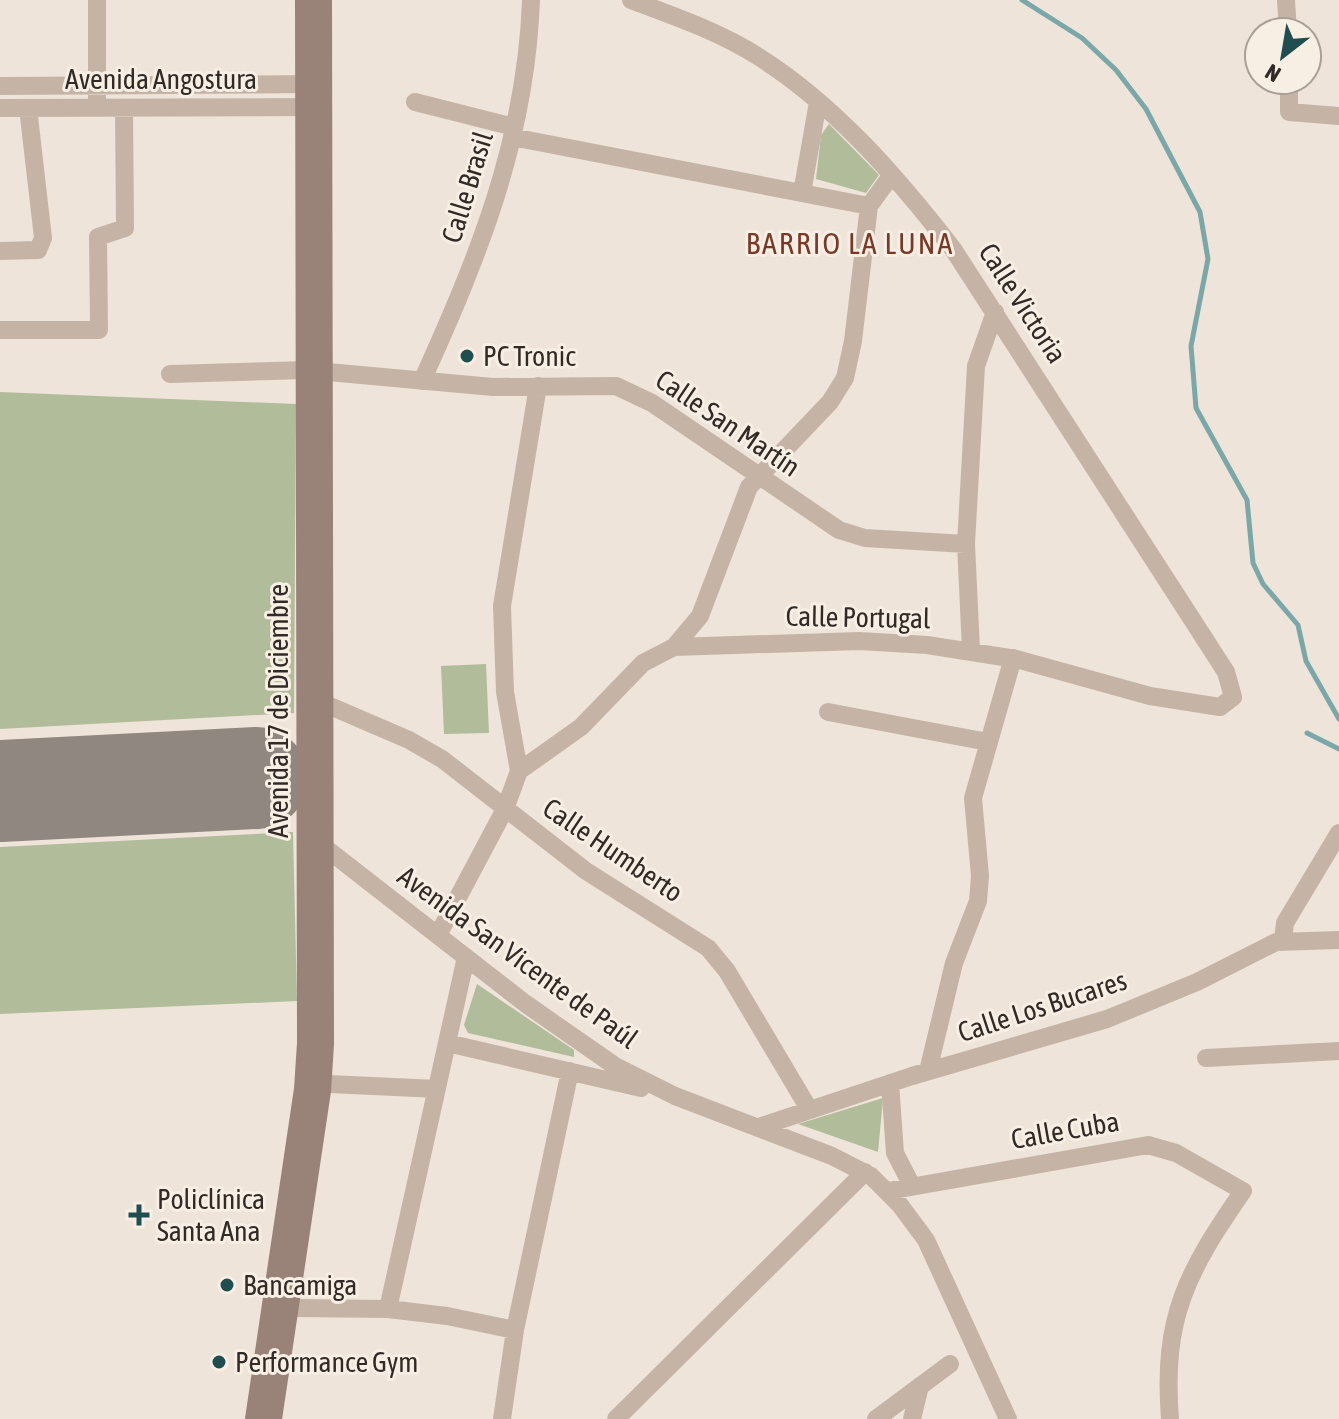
<svg xmlns="http://www.w3.org/2000/svg" width="1339" height="1419" font-family="'Asap Condensed',sans-serif">
  <style>
    .green { fill: #b1bc9a }
    .lines { fill: none; stroke-linecap: round; stroke-linejoin: round }
    .stream { stroke: #7aa8a9; stroke-width: 5 }
    .runway { stroke: #908780; stroke-width: 102 }
    .street { stroke: #c5b4a6; stroke-width: 18 }
    .secondary { stroke: #998378; stroke-width: 20 }
    .poi-dot { fill: #1f4d50; stroke: #f7eee4; stroke-width: 3 }
    .labels { text-anchor: middle; stroke-width: 6; stroke-linejoin: round; paint-order: stroke }
    .street-label { font-size: 28px; fill: #322a26; stroke: #f7eee4 }
    .poi-label { font-size: 28px; fill: #322a26; stroke: #f7eee4; text-anchor: start }
    .neighbourhood-label { font-size: 30px; letter-spacing: 2px; fill: #7a3926; stroke: #f7eee4 }
  </style>
  <rect width="100%" height="100%" fill="#efe4d9"/>
  <path class="green" d="M829 124 879 175 866 193 816 179 821 135Z
    M0 392 296 404 294 713 0 729Z
    M486 664 489 733 444 734 441 666Z
    M293 832 297 1001 0 1014V847Z
    M477 984 574 1050V1057L468 1033 464 1025Z
    M883 1098 878 1152 798 1124Z"/>
  <g class="lines">
    <path class="stream" d="M1022 0 1082 38 1116 70 1146 109 1200 212 1208 259 1191 346 1196 408 1247 500 1253 563 1263 584 1298 625 1306 661 1339 719
      M1307 733 1339 749"/>
    <path class="runway" d="M0 791 257 778"/>
    <path class="street" d="M97 0V97
      M1286 0 1288 32
      M1289 80V112L1339 116
      M0 86 319 84
      M415 102 514 127
      M0 108 319 107
      M512 137 869 206
      M802 193 818 102
      M0 251 38 250 43 238 28 108
      M0 330H99L98 237 125 228 124 108
      M170 374 306 370 493 387 616 386 652 403 839 530 865 538 966 544
      M422 381C479 255 526 140 531 0
      M674 647 700 616 749 487 830 402 845 378 853 341 869 206 891 176
      M971 650 966 544 976 366 995 312
      M323 703 409 740 442 759 586 871 708 948 727 971 809 1109
      M828 712 988 742
      M519 771 581 727 643 663 674 647 859 641 927 645 1016 659 1150 696 1220 707 1233 697 1226 672 953 249C898 178 835 105 759 57 720 32 674 16 631 0
      M323 846 526 1004 615 1066 675 1096 832 1156 871 1176 900 1205 926 1240 1008 1419
      M438 935 505 809 519 771 505 692 502 606 538 386
      M1283 940 1285 923 1339 833
      M447 1043 641 1088
      M1206 1058 1339 1051
      M928 1071 954 963 978 901 980 876 973 798 1013 658
      M308 1083 437 1089
      M890 1083 895 1153 912 1186
      M759 1127 912 1076 1107 1019 1197 982 1276 942 1339 940
      M888 1191 1148 1145 1176 1153 1243 1191C1187 1272 1162 1317 1170 1419
      M289 1308 388 1309 447 1316 515 1330
      M388 1309 466 957
      M502 1419 515 1330 570 1071
      M616 1419 865 1172
      M876 1419 950 1364
      M912 1419 920 1386"/>
    <path class="secondary" d="M255 1419 304 1089 307 1043 305 0
      M272 1419 321 1091 324 1044 322 0"/>
  </g>
  <g class="poi-dot">
    <circle cx="467" cy="356" r="8"/>
    <path d="M135 1203h8v8h8v8h-8v8h-8v-8h-8v-8h8z"/>
    <circle cx="227" cy="1285" r="8"/>
    <circle cx="219" cy="1362" r="8"/>
  </g>
  <g class="labels">
    <g class="street-label">
      <text x="161" y="89">Avenida Angostura</text>
      <text transform="translate(467 187) rotate(-73)" y="10">Calle Brasil</text>
      <text transform="translate(1023 303) rotate(57)" y="10">Calle Victoria</text>
      <text transform="translate(728 423) rotate(34)" y="10">Calle San Martín</text>
      <text transform="translate(858 617) rotate(1)" y="10">Calle Portugal</text>
      <text transform="translate(278 711) rotate(-90)" y="10">Avenida 17 de Diciembre</text>
      <text transform="translate(613 850) rotate(34)" y="10">Calle Humberto</text>
      <text transform="translate(518 957) rotate(36)" y="10">Avenida San Vicente de Paúl</text>
      <text transform="translate(1042 1006) rotate(-18)" y="10">Calle Los Bucares</text>
      <text transform="translate(1065 1130) rotate(-10)" y="10">Calle Cuba</text>
    </g>
    <g class="poi-label">
      <text x="483" y="366">PC Tronic</text>
      <text x="157" y="1209">Policlínica<tspan x="157" dy="32">Santa Ana</tspan></text>
      <text x="243" y="1295">Bancamiga</text>
      <text x="235" y="1372">Performance Gym</text>
    </g>
    <g class="neighbourhood-label">
      <text x="850" y="254">BARRIO LA LUNA</text>
    </g>
  </g>
  <g transform="translate(1283 56) rotate(211)"><circle r="38" fill="#f7eee4" stroke="#a8a098" stroke-width="2"/>
  <path d="M0-6L14 30L0 20L-14 30Z" fill="#1f4d50"/>
  <text y="-12" font-size="22" font-weight="bold" text-anchor="middle" fill="#322a26">N</text>
  </g>
</svg>
